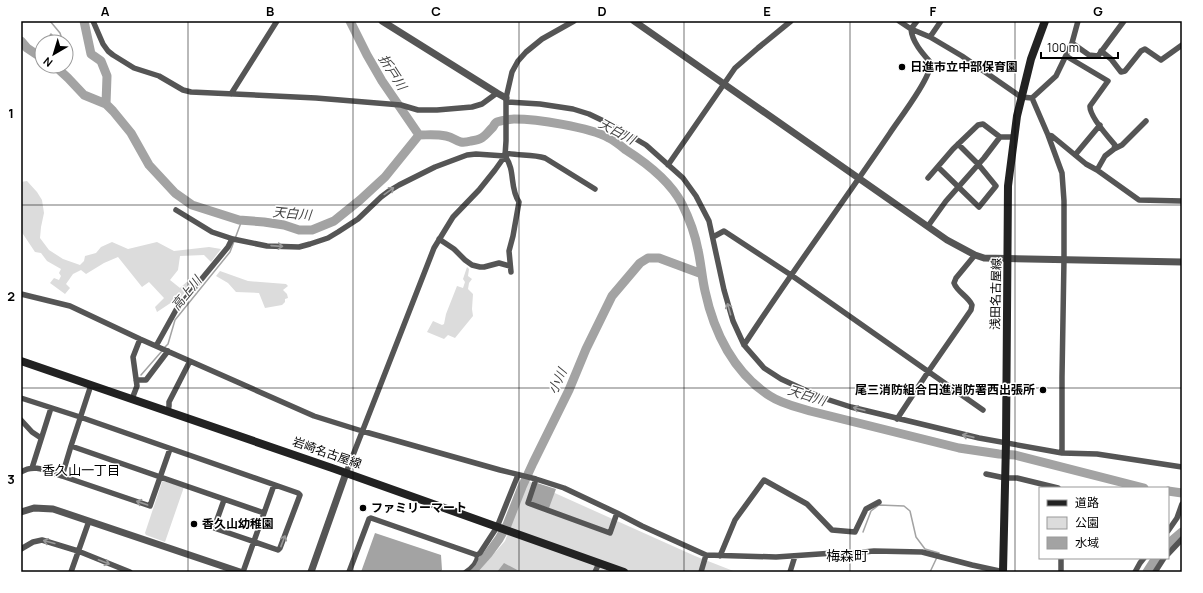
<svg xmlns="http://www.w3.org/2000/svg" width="1203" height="593" font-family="Manrope,'Noto Sans JP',sans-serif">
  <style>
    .green { fill: #dcdcdc }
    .water { fill: #a3a3a3 }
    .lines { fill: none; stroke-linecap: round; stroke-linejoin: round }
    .stream { stroke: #a3a3a3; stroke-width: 1.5 }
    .river { stroke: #a3a3a3; stroke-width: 9 }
    .pedestrian { stroke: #555; stroke-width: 4 }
    .minor { stroke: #555; stroke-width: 5.5 }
    .tertiary { stroke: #555; stroke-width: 7 }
    .secondary { stroke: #222; stroke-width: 8 }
    .oneway { stroke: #999 }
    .grid { fill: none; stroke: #000; stroke-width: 1; stroke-opacity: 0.55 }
    .poi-dot { fill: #000; stroke: #fff; stroke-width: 1.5 }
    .labels { text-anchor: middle; stroke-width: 3; stroke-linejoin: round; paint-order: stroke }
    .poi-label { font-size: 12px; font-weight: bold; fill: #000; stroke: #fff; text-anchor: start }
    .street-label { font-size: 12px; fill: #000; stroke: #fff }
    .water-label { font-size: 13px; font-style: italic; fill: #444; stroke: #fff }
    .neighbourhood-label { font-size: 13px; fill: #000; stroke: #fff }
    .quarter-label { font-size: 14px; fill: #000; stroke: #fff }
    .neatline { fill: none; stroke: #000; stroke-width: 1.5 }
    .grid-label { font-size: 13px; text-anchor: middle; font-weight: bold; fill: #000 }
  </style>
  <rect width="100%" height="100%" fill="#fff"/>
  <path class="green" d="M27 181 37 192 42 200 44 213 41 227 40 238 49 250 63 259 80 265 84 261 85 256 96 253 101 247 112 242 128 249 157 242 174 251 209 247 221 249 211 262 204 255 180 256 178 270 170 280 180 288 191 278 194 281 177 302H172L157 312 155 307 164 298 149 282 142 287 118 257 104 263 86 274 81 270 73 274 66 284 70 288 65 294 50 283 54 278 59 280 61 276 59 273 61 269 47 261 41 253 35 252 21 231V182Z
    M467 267 469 269 468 276 472 279 469 283 468 289 473 294 472 309 473 316 455 338 448 335 444 339 427 332 433 321 442 325 444 324 446 314 457 286 463 288 465 282 463 279Z
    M220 271 248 281 286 284 288 286 283 290 287 294 288 298 285 299V302L282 305 265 308 259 293 236 292 228 283 216 276Z
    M163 481 184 487 165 542 146 535 145 533 162 482Z
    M528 481 695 556 736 572H478L505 541Z"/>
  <path class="water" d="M537 483 556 489 549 508 530 502Z
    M375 533 441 555 442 570 440 572H361Z
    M504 563 521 572H497Z"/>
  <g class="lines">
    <path class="stream" d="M45 42 51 34 56 39H58L61 36 60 33 50 21
      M164 348 168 344 175 320 230 252 242 220
      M141 375 162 351
      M863 532 871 511 879 505 904 506 910 511 916 537 925 549 939 553 930 572"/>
    <path class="river" d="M84 21 91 54 101 61 107 76 106 104
      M350 21 367 55 382 81 419 135
      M21 41 27 48 42 58
      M55 66 68 78 84 95 106 104 113 111 131 133 149 165 175 193 192 205 239 220 264 222 284 225 299 230H312L334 221 360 200 385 177 419 135C428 135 436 134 446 136 457 138 456 145 471 141 484 139 484 136 493 127 494 125 495 123 497 122 499 121 511 119 514 119 537 119 589 127 609 138 615 141 621 146 626 150 648 164 670 181 682 204 689 218 695 234 698 250 701 263 702 278 705 291 714 333 734 373 770 396 782 404 797 407 810 411L959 448 999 454 1015 455 1144 488
      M1168 491 1182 493
      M1168 544 1182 532
      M472 572 488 554 499 539 507 525 522 487 533 463 569 390 586 349 612 296 640 263 648 258H659L702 274
      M1147 572 1156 558"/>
    <path class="pedestrian" d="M465 572C471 568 477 563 477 555"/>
    <path class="minor" d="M93 21 103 44 108 51 113 55 134 68 159 76 183 90 191 92 316 98 401 105 418 110H437L472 107 482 104 497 93
      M899 21 911 29 930 37 962 56 1021 97 1032 98
      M930 37 941 21
      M1072 43 1089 55 1098 56 1124 21
      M1101 51 1111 59 1121 72 1125 71 1141 51 1145 49 1161 60 1182 45
      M1066 56 1108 81 1090 106C1089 116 1108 137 1115 145L1114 149 1105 156 1097 170
      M231 94 277 21
      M507 102 540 104 573 109 589 114 612 125 646 145 683 178 696 196 709 221 724 290 733 321 744 345 764 368 781 379 820 397 851 407 979 438 1062 453 1097 454 1182 467
      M1048 135 1052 136 1086 164 1097 170 1139 200 1182 201
      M1114 149 1122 145 1146 121
      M505 153C518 156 532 154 545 158L595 189
      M1075 155 1100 125
      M668 165 735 68 758 48 791 21
      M938 167 979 207 996 186 978 164 958 144
      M928 178 953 149 978 125 983 124 1000 137H1014
      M176 210 212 232 233 239 267 246 299 247 310 244 328 238 338 232 358 219 381 197 389 191 399 185 435 167 467 155 476 154 505 156C516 171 509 187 519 202L513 236 509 251 511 272
      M928 226 946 201 984 158 1000 137
      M713 237 724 231 791 275 983 410
      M439 239 454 249 465 260 472 265 480 267H484L499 263 510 266
      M21 294 70 306 140 339 314 416 362 431 500 470 536 479 564 488 617 513 642 526 706 555 776 557 834 553H853L874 551 922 552 972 565 1004 572
      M744 345C791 273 842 204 890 133 900 118 930 79 931 63 923 54 912 42 911 29L917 21
      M156 346 176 310 228 247 232 239
      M136 380H146L168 351
      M21 398 80 417 298 493 300 495 280 548 278 550 214 528 224 500
      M132 399 137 386 133 357 140 339
      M168 411 169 406V402L190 361
      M897 419 928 372 971 310 972 305C968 296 957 292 954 283L956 278 975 255
      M21 420 32 432 41 438
      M71 446 264 513
      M1062 453V377L1064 259V201L1062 173 1048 135 1032 98 1056 76 1072 43 1078 21
      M32 468 51 408
      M21 472C35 463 48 472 62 476L71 446 91 385
      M346 473 434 248 453 217 479 190 495 170 505 156 506 141V98L512 72 518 61 526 52 542 39 574 21
      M986 474 1005 478H1017L1058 488
      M62 476 150 506 170 449
      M536 479 528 503 610 533 617 513
      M1168 531 1177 518 1182 504
      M21 549 33 542 42 540 78 551 130 572
      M1168 554 1182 539
      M720 556 735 520 764 480 807 504 832 530 855 532 866 509 879 502
      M1061 558V572
      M71 572 89 521
      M243 572 274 485
      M349 572 369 519 371 518 477 555 480 553 497 527 518 475
      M595 572 599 563
      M701 572 706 555
      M790 572 795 556
      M1135 572 1140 563 1144 558
      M1155 572 1164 558"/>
    <path class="tertiary" d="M382 21 497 93 506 98
      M634 21 947 240 975 255 984 258 1182 262
      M21 512 34 508 53 509 240 572
      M311 572 346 473"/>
    <path class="secondary" d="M21 361 332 468 624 572
      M1003 572 1006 443 1008 186 1017 116 1031 59 1045 21"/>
  </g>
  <defs><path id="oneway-shaft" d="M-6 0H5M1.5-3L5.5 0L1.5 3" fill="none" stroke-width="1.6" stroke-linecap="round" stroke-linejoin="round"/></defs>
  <g class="oneway">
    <use href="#oneway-shaft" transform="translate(389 191) rotate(-36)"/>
    <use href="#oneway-shaft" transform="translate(277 246) rotate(4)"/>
    <use href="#oneway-shaft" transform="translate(729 309) rotate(-106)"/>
    <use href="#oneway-shaft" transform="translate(859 409) rotate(-165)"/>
    <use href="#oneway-shaft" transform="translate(968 436) rotate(-167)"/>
    <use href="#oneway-shaft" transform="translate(142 503) rotate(-161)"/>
    <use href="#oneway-shaft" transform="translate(283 541) rotate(-69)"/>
    <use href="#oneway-shaft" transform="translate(49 542) rotate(-165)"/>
    <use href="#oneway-shaft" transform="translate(104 562) rotate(21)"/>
  </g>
  <path class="grid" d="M188 21V572M353 21V572M519 21V572M684 21V572M850 21V572M1015 21V572M21 205H1182M21 388H1182"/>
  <g class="poi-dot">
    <circle cx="902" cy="67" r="4"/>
    <circle cx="1043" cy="390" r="4"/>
    <circle cx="363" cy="508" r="4"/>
    <circle cx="194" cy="524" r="4"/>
  </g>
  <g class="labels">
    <g class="poi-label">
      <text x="910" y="71">日進市立中部保育園</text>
      <text x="1035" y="394" text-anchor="end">尾三消防組合日進消防署西出張所</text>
      <text x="371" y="512">ファミリーマート</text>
      <text x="202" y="528">香久山幼稚園</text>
    </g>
    <g class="street-label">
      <text transform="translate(996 294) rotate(-89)" y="4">浅田名古屋線</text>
      <text transform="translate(327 453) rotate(19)" y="4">岩崎名古屋線</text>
    </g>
    <g class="water-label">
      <text transform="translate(393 72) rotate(57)" y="5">折戸川</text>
      <text transform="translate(617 131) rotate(28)" y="5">天白川</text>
      <text transform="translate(292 213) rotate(5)" y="5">天白川</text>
      <text transform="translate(186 293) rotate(-51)" y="5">高上川</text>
      <text transform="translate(557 381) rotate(-65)" y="5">小川</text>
      <text transform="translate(807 395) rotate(18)" y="5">天白川</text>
    </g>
    <g class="neighbourhood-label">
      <text x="81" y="475">香久山一丁目</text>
    </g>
    <g class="quarter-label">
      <text x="847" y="561">梅森町</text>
    </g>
  </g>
  <rect width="1203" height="593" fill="none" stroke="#ffffff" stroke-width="44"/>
  <rect x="1039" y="487" width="130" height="72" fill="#ffffff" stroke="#999999"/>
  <rect x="1047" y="500" width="20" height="6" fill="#222222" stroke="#999999"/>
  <text x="1075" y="507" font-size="12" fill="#000000">道路</text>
  <rect x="1047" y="517" width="20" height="12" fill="#dcdcdc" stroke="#999999"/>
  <text x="1075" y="527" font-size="12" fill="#000000">公園</text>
  <rect x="1047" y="537" width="20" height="12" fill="#a3a3a3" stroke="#999999"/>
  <text x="1075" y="547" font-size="12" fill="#000000">水域</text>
  <g transform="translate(54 54) rotate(218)"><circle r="19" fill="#ffffff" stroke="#999999"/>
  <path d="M0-3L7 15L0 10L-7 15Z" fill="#000000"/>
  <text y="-6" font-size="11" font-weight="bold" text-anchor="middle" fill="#000000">N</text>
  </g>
  <path d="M1041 52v6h77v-6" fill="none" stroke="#000000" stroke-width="2"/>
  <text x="1047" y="52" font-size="12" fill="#000000" stroke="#ffffff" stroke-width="3" paint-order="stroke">100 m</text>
  <rect x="22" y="22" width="1159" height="549" class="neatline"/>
  <g class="grid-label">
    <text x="105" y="16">A</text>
    <text x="270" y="16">B</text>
    <text x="436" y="16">C</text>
    <text x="602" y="16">D</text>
    <text x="767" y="16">E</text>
    <text x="933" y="16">F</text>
    <text x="1098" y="16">G</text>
    <text x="11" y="118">1</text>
    <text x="11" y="301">2</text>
    <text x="11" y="484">3</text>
  </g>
</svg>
